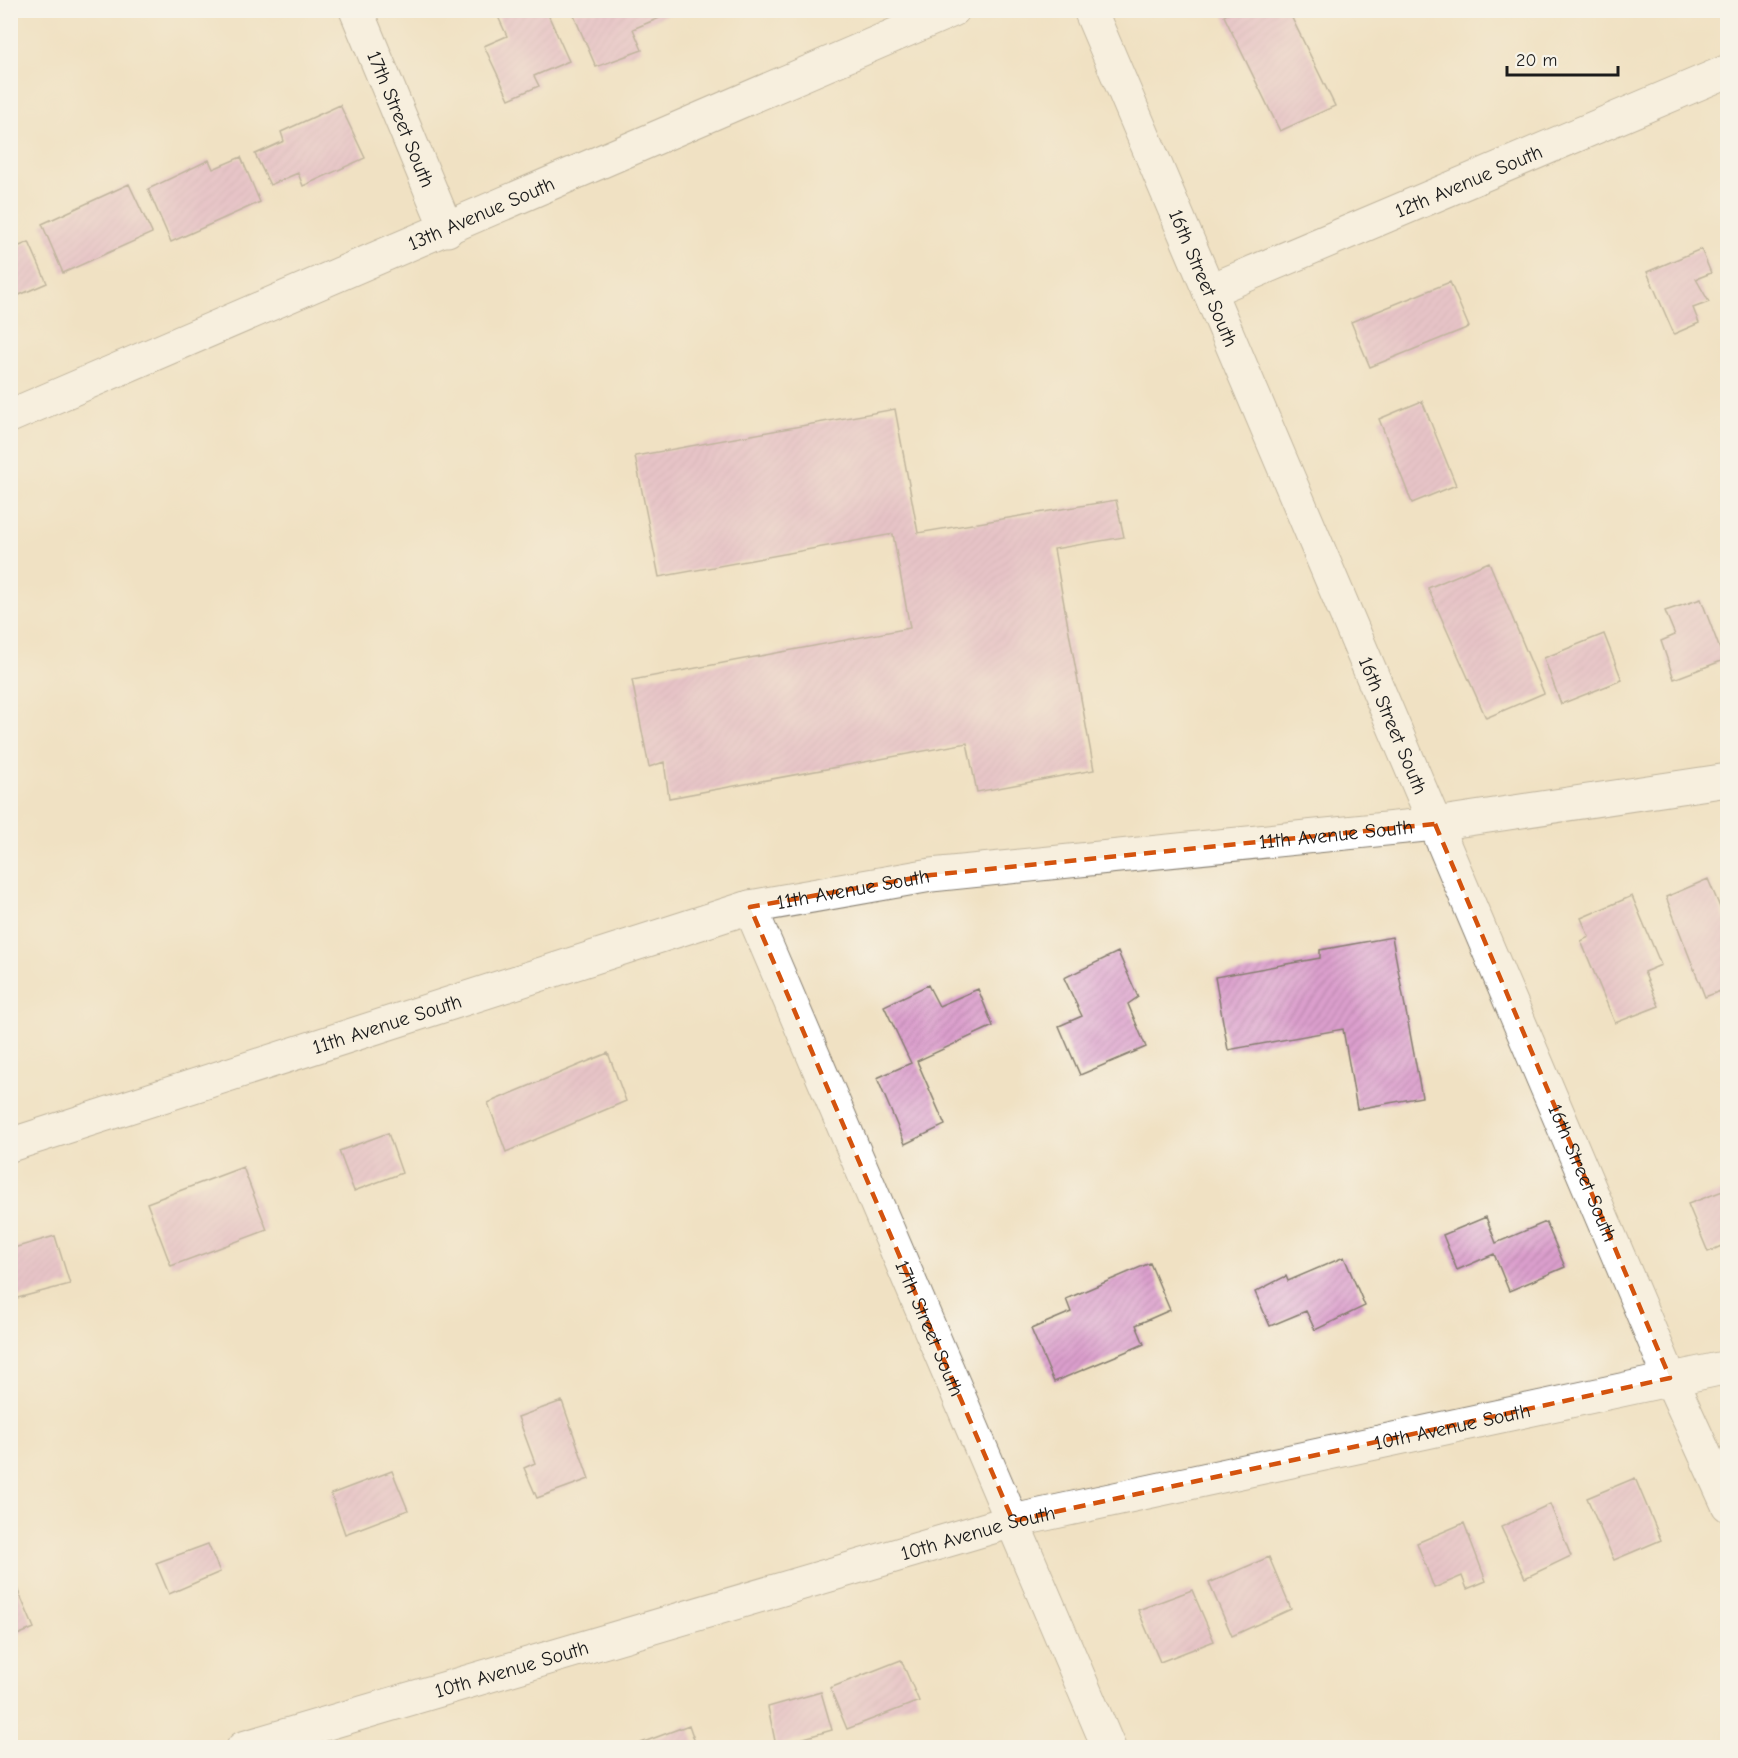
<svg xmlns="http://www.w3.org/2000/svg" width="1738" height="1758" font-family="'Comic Neue',sans-serif">
  <style>
    .building { fill: url(#building-hatch) }
    .lines { fill: none; stroke-linecap: round; stroke-linejoin: round }
    .street-casing { stroke: #867e70; stroke-width: 35 }
    .street { stroke: #fff; stroke-width: 33 }
    .marked { fill: none; stroke: #d4530e; stroke-width: 4.5; stroke-dasharray: 12 8; stroke-linejoin: round }
    .labels { text-anchor: middle; stroke-width: 6; stroke-linejoin: round; paint-order: stroke }
    .street-label { font-size: 20px; fill: #1c1c1c; stroke: #f7f3e8 }
  </style>
  <defs>
    <pattern id="building-hatch" width="6" height="6" patternUnits="userSpaceOnUse" patternTransform="scale(1.5)"><rect width="6" height="6" fill="#db9fcd"/><path d="M-1 1l2-2M0 6l6-6M5 7l2-2" fill="none" stroke="#bb88af"/></pattern>
  </defs>
  <rect width="100%" height="100%" fill="#f7f3e8"/>
  <filter id="ink" filterUnits="userSpaceOnUse"><feTurbulence type="fractalNoise" baseFrequency=".0167" numOctaves="2"/><feDisplacementMap in="SourceGraphic" scale="12" xChannelSelector="R" yChannelSelector="G"/><feConvolveMatrix kernelMatrix="1 2 1 2 8 2 1 2 1" color-interpolation-filters="sRGB"/></filter>
  <filter id="wash" filterUnits="userSpaceOnUse"><feTurbulence type="fractalNoise" baseFrequency=".008" numOctaves="4" result="noise"/><feDisplacementMap in="SourceGraphic" scale="24" xChannelSelector="R" yChannelSelector="G"/><feGaussianBlur stdDeviation="1.35" result="paint"/><feColorMatrix in="noise" values="0 0 0 0 0 0 0 0 0 0 0 0 0 0 0 0 0 1.4 0 .05"/><feComposite in="paint" operator="in"/></filter>
  <g filter="url(#wash)">
    <rect width="100%" height="100%" fill="#f0e1c3"/>
    <g id="blocks">
      <path class="building" d="M495 10H546L569 61 534 76 539 86 509 99 484 46 507 36Z
        M1234 10H1288L1335 106 1280 131 1224 16Z
        M572 11H676L633 29 642 50 596 67Z
        M340 105 365 158 303 186 298 173 270 185 255 154 284 141 281 132Z
        M241 157 260 202 171 242 148 189 209 160 213 169Z
        M129 184 152 233 63 273 42 224Z
        M29 242 47 283 10 299V250Z
        M1701 249 1711 273 1696 279 1709 302 1693 308 1699 323 1674 334 1647 272Z
        M1450 282 1469 327 1370 367 1351 322Z
        M1422 401 1456 485 1412 503 1379 419Z
        M895 409 918 533 1116 500 1124 537 1054 549 1094 770 977 792 967 743 669 798 664 762 649 767 632 680 910 628 893 534 659 577 635 456Z
        M1489 562 1544 693 1486 718 1428 588Z
        M1701 599 1724 660 1674 679 1661 641 1675 635 1665 611Z
        M1604 634 1622 680 1561 704 1544 658Z
        M1708 879 1728 926V988L1705 997 1666 897Z
        M1632 896 1661 965 1644 972 1659 1006 1615 1023 1581 941 1589 937 1581 918Z
        M1392 937 1422 1097 1357 1109 1343 1029 1228 1050 1215 977 1320 958V950Z
        M1118 952 1138 997 1128 1004 1146 1047 1080 1075 1059 1026 1082 1016 1064 978Z
        M928 985 939 1006 978 989 993 1026 917 1061 945 1125 905 1144 877 1078 911 1063 884 1006Z
        M608 1053 626 1101 506 1152 488 1103Z
        M388 1133 402 1173 354 1191 339 1151Z
        M243 1167 267 1230 171 1266 147 1203Z
        M1728 1189V1243L1708 1252 1688 1204Z
        M1486 1217 1496 1243 1546 1222 1565 1267 1509 1291 1494 1254 1457 1270 1443 1235Z
        M55 1236 70 1284 10 1300V1249Z
        M1344 1257 1365 1306 1315 1330 1306 1311 1270 1326 1255 1292 1286 1276 1288 1281Z
        M1150 1263 1170 1310 1136 1325 1144 1344 1054 1382 1031 1329 1071 1312 1066 1299Z
        M562 1401 589 1479 537 1498 524 1468 535 1463 518 1417Z
        M392 1471 408 1510 345 1534 331 1494Z
        M1635 1478 1661 1540 1614 1560 1587 1498Z
        M1550 1504 1571 1556 1525 1578 1501 1527Z
        M1464 1523 1486 1581 1467 1589 1462 1576 1434 1588 1417 1543Z
        M208 1544 220 1572 169 1594 156 1563Z
        M1269 1557 1291 1609 1232 1636 1209 1583Z
        M10 1572 34 1628 10 1638Z
        M1192 1590 1214 1641 1160 1662 1138 1610Z
        M901 1660 919 1701 847 1729 830 1688Z
        M821 1692 832 1730 776 1746 768 1707Z
        M689 1725 697 1748H643L641 1743Z"/>
    </g>
  </g>
  <g filter="url(#ink)">
    <use href="#blocks" fill-opacity="0" stroke="#867e70" stroke-width="1.5"/>
    <g class="lines">
      <defs>
        <g id="street">
          <path id="s1" d="M356 10 447 230"/>
          <path id="s2" d="M1090 10 1670 1378 1728 1505"/>
          <path id="s3" d="M1209 291 1728 71"/>
          <path id="s4" d="M10 416 953 10"/>
          <path id="s5" d="M750 907 1109 1748"/>
          <path id="s6" d="M10 1145 750 907 931 875 1435 824 1728 780"/>
          <path id="s7" d="M243 1748 1013 1521 1728 1367"/>
        </g>
      </defs>
      <use href="#street" class="street-casing"/>
      <use href="#street" class="street"/>
    </g>
  </g>
  <path d="M0 0H1738V1758H0ZM1435 824 1670 1378 1013 1521 750 907 931 875Z" fill="#f0e1c3" fill-opacity=".55" fill-rule="evenodd"/>
  <path class="marked" d="M1435 824 1670 1378 1013 1521 750 907 931 875Z"/>
  <g class="labels">
    <g class="street-label">
      <text dy="7" stroke="none"><textPath href="#s1" startOffset="118">17th Street South</textPath></text>
      <text dy="7" stroke="none"><textPath href="#s3" startOffset="282">12th Avenue South</textPath></text>
      <text dy="7" stroke="none"><textPath href="#s4" startOffset="513">13th Avenue South</textPath></text>
      <text dy="7" stroke="none"><textPath href="#s2" startOffset="291">16th Street South</textPath></text>
      <text dy="7" stroke="none"><textPath href="#s2" startOffset="777">16th Street South</textPath></text>
      <text dy="7" stroke="none"><textPath href="#s6" startOffset="1368">11th Avenue South</textPath></text>
      <text dy="7" stroke="none"><textPath href="#s6" startOffset="882">11th Avenue South</textPath></text>
      <text dy="7" stroke="none"><textPath href="#s6" startOffset="396">11th Avenue South</textPath></text>
      <text dy="7" stroke="none"><textPath href="#s2" startOffset="1263">16th Street South</textPath></text>
      <text dy="7" stroke="none"><textPath href="#s5" startOffset="458">17th Street South</textPath></text>
      <text dy="7" stroke="none"><textPath href="#s7" startOffset="1252">10th Avenue South</textPath></text>
      <text dy="7" stroke="none"><textPath href="#s7" startOffset="766">10th Avenue South</textPath></text>
      <text dy="7" stroke="none"><textPath href="#s7" startOffset="280">10th Avenue South</textPath></text>
    </g>
  </g>
  <rect width="1738" height="1758" fill="none" stroke="#f7f3e8" stroke-width="36"/>
  <path d="M1507 66v9h111v-9" fill="none" stroke="#1c1c1c" stroke-width="3"/>
  <text x="1516" y="66" font-size="18" fill="#1c1c1c" stroke="#f7f3e8" stroke-width="4.5" paint-order="stroke">20 m</text>
</svg>
